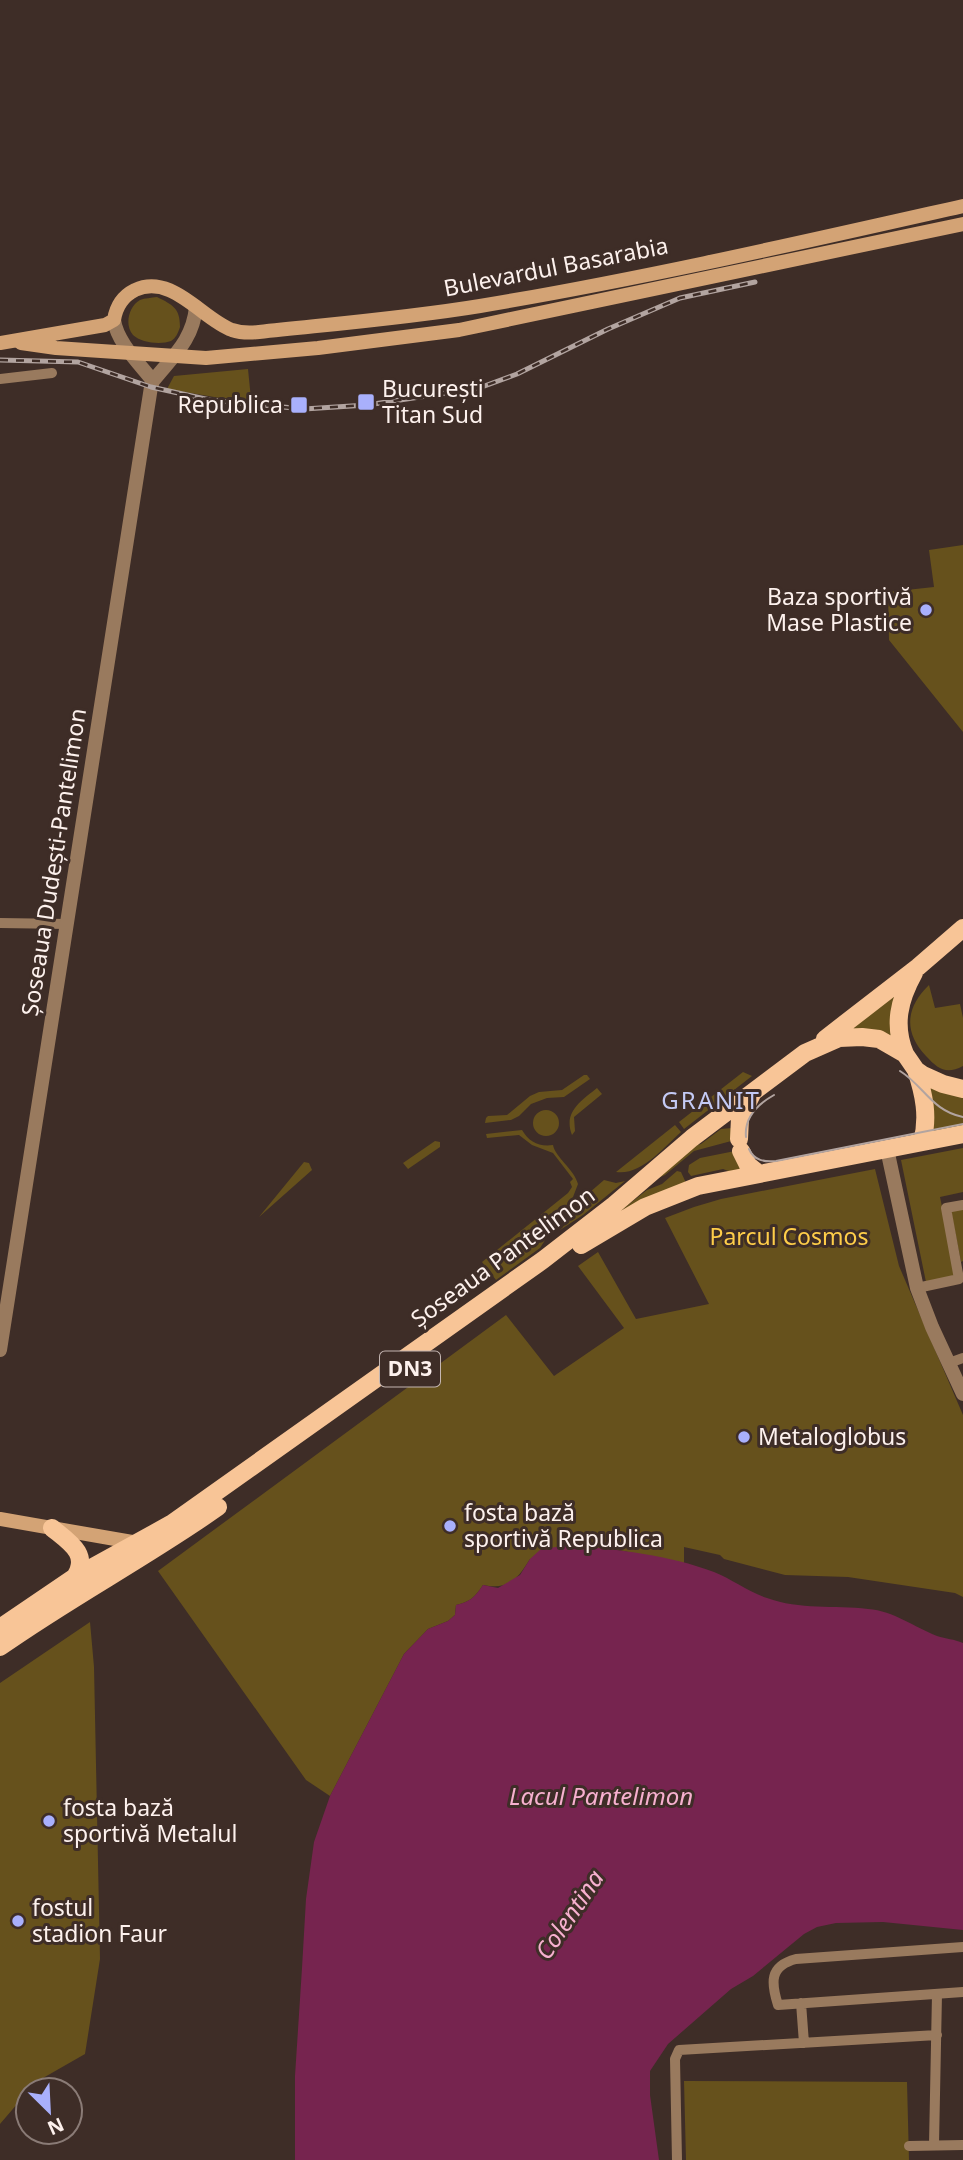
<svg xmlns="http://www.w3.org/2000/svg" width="963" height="2160" font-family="'Noto Sans',sans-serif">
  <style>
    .green { fill: #66511c }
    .water { fill: #76244f }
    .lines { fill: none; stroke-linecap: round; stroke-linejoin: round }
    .minor { stroke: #997a5e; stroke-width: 10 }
    .tertiary { stroke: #997a5e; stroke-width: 14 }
    .secondary { stroke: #d3a375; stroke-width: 14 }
    .primary { stroke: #f8c597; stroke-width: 18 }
    .tram { stroke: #b2a4a0; stroke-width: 2 }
    .rail-casing { stroke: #b2a4a0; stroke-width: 5 }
    .rail { stroke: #3e2d27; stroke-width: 2.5; stroke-dasharray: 8; stroke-linecap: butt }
    .poi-dot { fill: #a9b0fc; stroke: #3e2d27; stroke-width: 2.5 }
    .labels { text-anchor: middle; stroke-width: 6; stroke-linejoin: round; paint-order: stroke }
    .shield { fill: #3e2d27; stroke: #c4b6b2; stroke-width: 2 }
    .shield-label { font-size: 21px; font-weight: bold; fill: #fdf1ed }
    .street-label { font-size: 23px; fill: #fdf1ed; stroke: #3e2d27 }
    .poi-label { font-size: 23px; fill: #fdf1ed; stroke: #3e2d27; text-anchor: start }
    .park-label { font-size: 23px; fill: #fecd49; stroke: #3e2d27 }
    .neighbourhood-label { font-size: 24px; letter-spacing: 2px; fill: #c4caf5; stroke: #3e2d27 }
    .water-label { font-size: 24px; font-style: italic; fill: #f7b0cf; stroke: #3e2d27 }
  </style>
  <rect width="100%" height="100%" fill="#3e2d27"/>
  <path class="green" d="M157 297C173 305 180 308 180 327 178 333 176 338 171 341 161 345 141 343 133 335 124 325 129 306 140 300 145 298 151 298 157 297Z
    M248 369 251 399 220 398 167 389 174 376Z
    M963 545V732L889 640 888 592 934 587 929 550Z
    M929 985 935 1008 960 1004 963 1018V1066C946 1075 938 1069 926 1056 903 1032 906 1007 929 985Z
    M896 993 894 1039 850 1029Z
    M743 1072 752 1076 684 1129 679 1122Z
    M584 1075H587L590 1079 564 1097 547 1098 531 1104 519 1116 511 1120 485 1123 486 1118 488 1116 507 1115 530 1096 539 1092 562 1090Z
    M927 1083 963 1093V1128L931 1138Z
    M597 1088 602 1094 574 1117 575 1131 572 1135C563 1112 581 1101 597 1088Z
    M533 1123a13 13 0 1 1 26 0a13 13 0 1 1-26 0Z
    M675 1125 681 1132C664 1147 641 1176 616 1172Z
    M732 1128 735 1140 694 1151 665 1175 656 1179 693 1146 701 1144 721 1129Z
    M522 1130C529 1142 539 1147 553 1145 555 1157 574 1169 578 1184L573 1197 540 1248 496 1280 482 1262 568 1193 572 1187 570 1182 573 1179 553 1153 532 1145 519 1135 487 1138 486 1134Z
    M435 1141 440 1142V1147L408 1169 403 1163Z
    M963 1148V1192L940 1197 956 1275 926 1282 901 1160Z
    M735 1151 743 1170 731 1172 723 1169 691 1176 688 1172 689 1165 700 1158Z
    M304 1162 309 1163 312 1170 259 1217Z
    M875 1169 899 1266 963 1415V1597L955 1593 848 1577 785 1575 724 1559 720 1555 684 1547V1564L619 1550 530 1559C517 1580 508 1590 483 1585 475 1597 470 1602 456 1605L455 1615 448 1621 428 1629 404 1654 330 1796 306 1780 158 1571 506 1315 554 1376 624 1328 578 1266 598 1252 636 1319 709 1304 665 1218 694 1207 721 1199Z
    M677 1171 681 1172 686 1183 611 1218 647 1190 662 1184Z
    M604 1180 616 1183 625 1181 583 1215 560 1230 575 1214 582 1199Z
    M963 1208V1261L961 1262 951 1211Z
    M90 1622 94 1667 100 1959 85 2054 36 2082 0 2124V1683Z
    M684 2081 907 2082 909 2160H686Z"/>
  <path class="water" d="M572 1545C619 1550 669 1555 714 1572 732 1579 748 1592 767 1598 800 1610 834 1605 868 1609 894 1611 914 1627 937 1636 946 1639 954 1639 963 1643V1930L883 1922 836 1923 817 1927 804 1934 753 1976 731 1989 668 2044 650 2071V2095L659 2160H295V2076L302 1968 306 1899 314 1842 330 1796 404 1654 428 1629 448 1621 455 1615 456 1605C470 1602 475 1597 483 1585L498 1588 520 1575 530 1559 541 1549Z"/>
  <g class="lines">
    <path class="minor" d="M0 379 52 373
      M0 923 67 924
      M917 1288 959 1279 946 1208 963 1205
      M949 1363 963 1358
      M963 1947 796 1959C769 1966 771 1983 778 2005L963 1992
      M801 2003 804 2043
      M934 2145 937 1994
      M909 2146 963 2145
      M677 2160 675 2059 679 2050 937 2035"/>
    <path class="tertiary" d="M114 320C117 342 139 363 153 381
      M887 1149 917 1288 932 1327 963 1394
      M0 1350 151 387 153 381C173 356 193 340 196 307"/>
    <path class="secondary" d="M0 343 105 325 114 320C116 307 123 296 135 290 172 273 202 319 232 330 241 333 250 333 259 332 333 324 407 318 480 306 642 279 803 242 963 206
      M21 343 56 348 206 358 318 348 459 330 963 224
      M0 1519 138 1543"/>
    <path class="primary" d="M825 1039 918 967 963 928
      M905 1054C893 1025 899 1000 914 973
      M916 1070C924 1094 929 1117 922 1142
      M739 1139 740 1118 752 1094
      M741 1151 748 1165 758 1173
      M581 1245 645 1207 698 1186 963 1134
      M52 1528C69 1542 90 1554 75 1577
      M0 1628 75 1577 171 1524 543 1260 614 1205 692 1138 805 1053 839 1038 862 1037 879 1039 905 1054 916 1070 923 1075 943 1084 963 1089
      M0 1647C71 1597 147 1557 218 1507"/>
    <path class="tram" d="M900 1071C924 1086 932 1111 963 1117
      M746 1137C744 1117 758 1104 774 1095
      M749 1149C754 1161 765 1162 776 1161L963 1124"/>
    <defs>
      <path id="rail" d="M0 360 78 362 151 387 210 400 304 409 367 405 479 388 517 374 608 329 680 298 755 282"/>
    </defs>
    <use href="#rail" class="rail-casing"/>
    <use href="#rail" class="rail"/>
  </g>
  <g class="poi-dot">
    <rect x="357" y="393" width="18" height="18" rx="3.5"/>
    <rect x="290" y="396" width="18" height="18" rx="3.5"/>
    <circle cx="926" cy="610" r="7"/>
    <circle cx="744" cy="1437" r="7"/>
    <circle cx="450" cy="1526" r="7"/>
    <circle cx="49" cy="1821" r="7"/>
    <circle cx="18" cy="1921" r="7"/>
  </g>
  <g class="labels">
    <rect class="shield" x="380" y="1351.5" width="60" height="35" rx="5"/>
    <g class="shield-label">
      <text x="410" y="1376">DN3</text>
    </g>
    <g class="street-label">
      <text transform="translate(556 267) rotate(-11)" y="8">Bulevardul Basarabia</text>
      <text transform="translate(54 862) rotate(-81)" y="8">Șoseaua Dudești-Pantelimon</text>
      <text transform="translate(503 1257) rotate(-36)" y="8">Șoseaua Pantelimon</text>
    </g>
    <g class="poi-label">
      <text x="382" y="397">București<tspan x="382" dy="26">Titan Sud</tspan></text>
      <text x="283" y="413" text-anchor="end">Republica</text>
      <text x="912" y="605" text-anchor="end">Baza sportivă<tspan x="912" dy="26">Mase Plastice</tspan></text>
      <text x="758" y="1445">Metaloglobus</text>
      <text x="464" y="1521">fosta bază<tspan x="464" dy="26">sportivă Republica</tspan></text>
      <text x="63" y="1816">fosta bază<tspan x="63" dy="26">sportivă Metalul</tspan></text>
      <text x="32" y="1916">fostul<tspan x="32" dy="26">stadion Faur</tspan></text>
    </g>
    <g class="park-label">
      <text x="789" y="1245">Parcul Cosmos</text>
    </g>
    <g class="neighbourhood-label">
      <text x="711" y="1109">GRANIT</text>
    </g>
    <g class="water-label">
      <text x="601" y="1805">Lacul Pantelimon</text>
      <text transform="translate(570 1915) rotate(-56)" y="8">Colentina</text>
    </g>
  </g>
  <g transform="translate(49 2111) rotate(156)"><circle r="33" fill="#3e2d27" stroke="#8a7b76" stroke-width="2"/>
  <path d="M0-5L12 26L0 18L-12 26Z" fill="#a9b0fc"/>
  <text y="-10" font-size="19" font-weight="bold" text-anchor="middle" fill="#fdf1ed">N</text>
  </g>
</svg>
